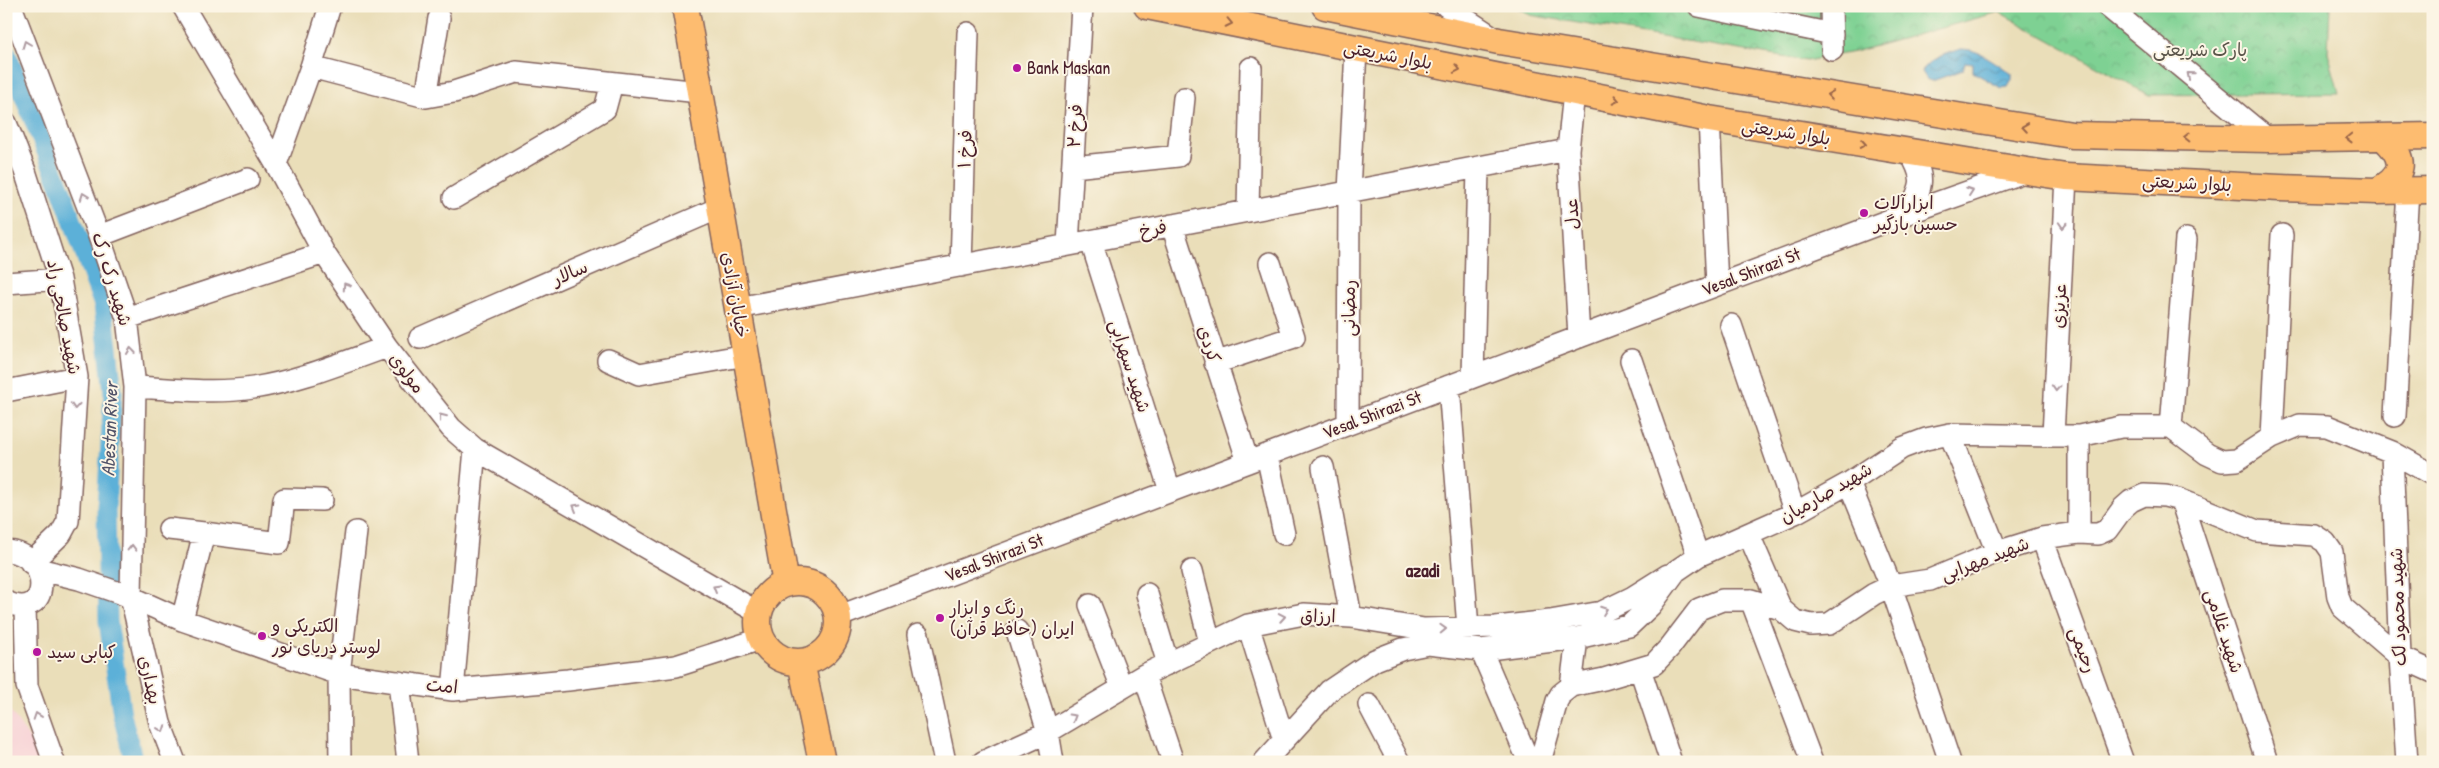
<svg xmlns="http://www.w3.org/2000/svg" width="2439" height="768" font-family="'Patrick Hand','Playpen Sans Arabic',sans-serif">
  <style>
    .built { fill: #f7cfd5 }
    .park { fill: url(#park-crowns); stroke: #64785f }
    .water { fill: url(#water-waves); stroke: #536882 }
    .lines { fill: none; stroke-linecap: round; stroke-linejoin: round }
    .canal { stroke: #5cb0d8; stroke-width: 19 }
    .minor-casing { stroke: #82625d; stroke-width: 24 }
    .major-casing { stroke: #82625d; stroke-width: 29 }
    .minor { stroke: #fff; stroke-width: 21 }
    .major { stroke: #fdbc70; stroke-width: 26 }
    .oneway { stroke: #9b664a }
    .oneway2 { stroke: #ae9aa0 }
    .poi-dot { fill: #b5179e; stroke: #fcf5e5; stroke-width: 2 }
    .labels { text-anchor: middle; stroke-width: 4; stroke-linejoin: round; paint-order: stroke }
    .park-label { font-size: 18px; fill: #5a544a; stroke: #fcf5e5 }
    .street-label { font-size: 18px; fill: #4a1f2b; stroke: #fcf5e5 }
    .poi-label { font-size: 18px; fill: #4a1f2b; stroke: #fcf5e5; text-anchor: start }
    .water-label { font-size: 19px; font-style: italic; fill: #505268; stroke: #fcf5e5 }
    .neighbourhood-label { font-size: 19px; font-weight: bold; fill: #4a1f2b; stroke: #fcf5e5 }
  </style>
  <defs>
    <pattern id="park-crowns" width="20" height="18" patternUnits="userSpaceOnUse" patternTransform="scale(1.25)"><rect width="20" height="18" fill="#7ed193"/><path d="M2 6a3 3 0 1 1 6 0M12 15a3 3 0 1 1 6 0" fill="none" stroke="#6eb37f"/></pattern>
    <pattern id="water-waves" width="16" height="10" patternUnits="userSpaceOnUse" patternTransform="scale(1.25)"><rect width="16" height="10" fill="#5cb0d8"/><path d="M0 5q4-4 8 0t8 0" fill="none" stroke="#4e8faf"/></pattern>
  </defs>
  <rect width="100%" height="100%" fill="#fcf5e5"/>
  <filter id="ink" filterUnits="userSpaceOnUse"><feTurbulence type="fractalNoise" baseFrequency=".02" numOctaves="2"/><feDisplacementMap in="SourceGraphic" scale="10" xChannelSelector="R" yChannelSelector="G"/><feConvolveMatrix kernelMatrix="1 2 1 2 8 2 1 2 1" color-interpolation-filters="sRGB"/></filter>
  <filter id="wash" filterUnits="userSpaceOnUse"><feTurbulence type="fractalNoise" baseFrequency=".0096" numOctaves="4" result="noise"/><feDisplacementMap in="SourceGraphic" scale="20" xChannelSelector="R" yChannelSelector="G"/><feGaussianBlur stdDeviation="1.12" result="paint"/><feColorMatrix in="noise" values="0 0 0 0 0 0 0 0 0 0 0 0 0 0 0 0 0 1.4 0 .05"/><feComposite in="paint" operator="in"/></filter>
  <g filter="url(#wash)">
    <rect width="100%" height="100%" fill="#eadeb9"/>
    <path class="built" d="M6 705 30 739 43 762H6Z"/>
    <path class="park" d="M1515 6H2330L2328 52 2339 93 2149 95 1999 12 1854 52 1806 61 1530 15Z"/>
    <path class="water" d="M1961 49C1980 49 1996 63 2012 74V80L2008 87 2001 88 1973 72V63L1965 62 1963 70 1932 81 1927 79 1922 72C1928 59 1947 53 1961 49Z"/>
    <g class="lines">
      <path class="canal" d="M6 52 61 189 103 305 113 392 106 508 108 621 122 715 134 762"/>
    </g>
  </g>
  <g filter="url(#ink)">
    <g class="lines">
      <defs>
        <path id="minor" d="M11 6 99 236 127 318 135 387 131 597 160 723 175 762
          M183 6 276 164 324 253 387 347 451 428 475 449 759 613
          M1446 6 1493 37
          M1699 6 1832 34
          M1831 6 1832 50
          M2107 6 2268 139
          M311 67 426 97 454 92 516 72 699 92
          M1574 92 1568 150 1579 337
          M426 97 439 18
          M1709 119 1717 285
          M6 123 25 171 60 279 77 377 68 521 61 534 31 563
          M276 164 311 67 330 6
          M1073 167 1178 156 1184 98
          M454 198 605 109 612 83
          M1248 211 1251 68
          M1908 213C1923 184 1926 180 1909 151
          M1172 225 1248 462
          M99 236 248 179
          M1091 241 1170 491
          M1068 245 1082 6
          M961 266 968 33
          M6 283 60 279
          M738 308 1568 150
          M127 318 324 253
          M1731 325 1795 513
          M420 338 719 208
          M608 360 639 374 746 355
          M1631 360 1698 556
          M1215 363 1294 337 1270 263
          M1473 377 1478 168
          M1449 386 1468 628
          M135 387C174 389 214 394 253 388 299 381 344 362 387 347
          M6 391 77 377
          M2395 416 2408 190
          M1348 424 1349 192 1356 49
          M2171 427 2186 239
          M1950 434 1997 552
          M2053 436 2066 177
          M2272 437 2282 235
          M2392 452 2400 657 2407 762
          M1267 455 1284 534
          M1323 467 1351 617
          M1849 483 1891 586 1950 762
          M2181 500 2267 762
          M169 529 204 533
          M2079 533V436
          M1749 535 1781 609
          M2042 538 2123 762
          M6 551C53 553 52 623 6 602
          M38 569 79 579 131 597 182 620 339 674 453 690 568 680 676 666 761 639
          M1192 571 1210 643
          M1147 594 1168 664
          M1751 600 1812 762
          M1090 605 1122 688
          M25 607 27 686 54 762
          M837 617 1908 213 2027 171
          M182 620 204 533 279 543 284 499 322 500
          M1248 625 1284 740
          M1017 631 1048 732 1053 762
          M918 635 945 762
          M1481 650 1529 762
          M1640 669 1671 762
          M1144 675 1173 762
          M399 682 408 762
          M1571 686 1577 638
          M453 690 475 449
          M1369 705 1399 762
          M340 762 339 674 356 532
          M983 762 1048 732 1144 675 1248 625 1304 614 1351 617 1424 629 1496 627 1550 621 1602 612 1633 597 1668 575
          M1264 762 1329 691 1375 660 1403 649 1428 644 1481 650 1577 638 1629 626 1651 605 1676 571 1698 556 1795 513 1849 483 1902 448 1926 439 1950 434 2053 436H2079L2121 427H2171L2207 454 2222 461 2237 460 2272 437 2300 425 2327 426 2392 452 2433 475
          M1540 762 1557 701 1561 694 1571 686 1604 679 1654 664 1670 647 1699 609 1722 600H1751L1781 609 1795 621 1811 625 1829 624 1874 594 1891 586 1930 580 1997 552 2042 538 2079 533 2098 534 2107 530 2123 508 2131 501 2144 495 2165 496 2181 500 2257 531 2314 535 2325 542 2332 552 2338 597 2342 607 2400 657 2433 672"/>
        <path id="major" d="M685 6 786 584
          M1147 6 1709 119 2027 171 2066 177 2280 188 2377 191 2433 190
          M1325 6 1499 41 2072 135 2268 139 2433 136
          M2377 191C2405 176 2407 159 2384 138
          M758 622a40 40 0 1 1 80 0a40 40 0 1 1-80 0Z
          M801 662 822 762"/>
      </defs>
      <use href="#minor" class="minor-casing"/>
      <use href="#major" class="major-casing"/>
      <use href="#minor" class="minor"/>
      <use href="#major" class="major"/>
    </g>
    <defs><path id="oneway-chevron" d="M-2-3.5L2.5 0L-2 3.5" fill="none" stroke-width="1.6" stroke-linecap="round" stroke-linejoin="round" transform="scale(1.25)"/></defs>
    <g class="oneway">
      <use href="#oneway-chevron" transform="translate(1229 23) rotate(12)"/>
      <use href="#oneway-chevron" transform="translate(1457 69) rotate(11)"/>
      <use href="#oneway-chevron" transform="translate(1830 95) rotate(-171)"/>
      <use href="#oneway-chevron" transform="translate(1616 100) rotate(12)"/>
      <use href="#oneway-chevron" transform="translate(2025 127) rotate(-171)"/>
      <use href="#oneway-chevron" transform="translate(2187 137) rotate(-179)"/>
      <use href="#oneway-chevron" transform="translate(2349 138) rotate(179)"/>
      <use href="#oneway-chevron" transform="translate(1863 144) rotate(9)"/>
    </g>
    <g class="oneway2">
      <use href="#oneway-chevron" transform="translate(26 44) rotate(-111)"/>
      <use href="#oneway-chevron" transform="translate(2190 75) rotate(-140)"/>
      <use href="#oneway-chevron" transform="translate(1970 191) rotate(-19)"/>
      <use href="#oneway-chevron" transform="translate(84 196) rotate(-111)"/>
      <use href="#oneway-chevron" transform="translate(2063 225) rotate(93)"/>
      <use href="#oneway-chevron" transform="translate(346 286) rotate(-124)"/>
      <use href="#oneway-chevron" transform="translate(131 351) rotate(-96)"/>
      <use href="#oneway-chevron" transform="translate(2056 388) rotate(93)"/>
      <use href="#oneway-chevron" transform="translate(75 406) rotate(94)"/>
      <use href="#oneway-chevron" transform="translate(442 417) rotate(-128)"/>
      <use href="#oneway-chevron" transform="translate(576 507) rotate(-150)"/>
      <use href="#oneway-chevron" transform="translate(132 548) rotate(-89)"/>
      <use href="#oneway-chevron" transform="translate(716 588) rotate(-150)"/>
      <use href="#oneway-chevron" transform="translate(1604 610) rotate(-20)"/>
      <use href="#oneway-chevron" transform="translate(1282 617) rotate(-10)"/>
      <use href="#oneway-chevron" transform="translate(1443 629) rotate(-2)"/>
      <use href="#oneway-chevron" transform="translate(37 716) rotate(-109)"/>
      <use href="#oneway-chevron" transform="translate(1073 717) rotate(-31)"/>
      <use href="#oneway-chevron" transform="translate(162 729) rotate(70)"/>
    </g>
  </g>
  <g class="poi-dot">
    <circle cx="1017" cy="68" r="5"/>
    <circle cx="1864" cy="213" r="5"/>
    <circle cx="940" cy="618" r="5"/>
    <circle cx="262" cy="636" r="5"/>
    <circle cx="37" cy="652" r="5"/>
  </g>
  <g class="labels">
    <g class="park-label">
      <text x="2200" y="56">پارک شریعتی</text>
    </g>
    <g class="street-label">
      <text transform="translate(1388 55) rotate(11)" y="6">بلوار شریعتی</text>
      <text transform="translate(1075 126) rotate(-87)" y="6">فرخ ۲</text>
      <text transform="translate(1786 132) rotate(9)" y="6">بلوار شریعتی</text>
      <text transform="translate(965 149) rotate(-88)" y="6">فرخ ۱</text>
      <text transform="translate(2187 183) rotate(3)" y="6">بلوار شریعتی</text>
      <text transform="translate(1572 214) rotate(-93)" y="6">عدل</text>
      <text transform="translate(1153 229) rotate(-11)" y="6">فرخ</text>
      <text transform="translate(1751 272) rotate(-21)" y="6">Vesal Shirazi St</text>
      <text transform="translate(570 273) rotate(-23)" y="6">سالار</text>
      <text transform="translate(112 279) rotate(73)" y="6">شهید رک رک</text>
      <text transform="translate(735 295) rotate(80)" y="6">خیابان آزادی</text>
      <text transform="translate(2059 306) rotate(-87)" y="6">عزیزی</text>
      <text transform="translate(1349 308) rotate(-90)" y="6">رمضانی</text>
      <text transform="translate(64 317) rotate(79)" y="6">شهید صالحی راد</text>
      <text transform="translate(1209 344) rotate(72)" y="6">کردی</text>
      <text transform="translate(1130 366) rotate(72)" y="6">شهید سهرابی</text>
      <text transform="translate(407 373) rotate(52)" y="6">مولوی</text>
      <text transform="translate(1372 415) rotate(-21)" y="6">Vesal Shirazi St</text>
      <text transform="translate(1826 493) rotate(-30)" y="6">شهید صارمیان</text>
      <text transform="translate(994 558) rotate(-21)" y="6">Vesal Shirazi St</text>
      <text transform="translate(1985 559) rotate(-21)" y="6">شهید مهرابی</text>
      <text transform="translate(2398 607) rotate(-92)" y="6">شهید محمود لک</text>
      <text transform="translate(1318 616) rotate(1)" y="6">ارزاق</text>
      <text transform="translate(2224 631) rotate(72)" y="6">شهید غلامی</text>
      <text transform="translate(2083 650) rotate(70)" y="6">رحیمی</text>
      <text transform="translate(150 680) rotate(77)" y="6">بهداری</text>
      <text transform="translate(442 686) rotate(5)" y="6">امت</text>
    </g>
    <g class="poi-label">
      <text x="1027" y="74">Bank Maskan</text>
      <text x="1874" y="209">ابزارآلات<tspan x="1874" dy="21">حسین بازگیر</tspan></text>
      <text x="950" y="614">رنگ و ابزار<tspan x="950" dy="21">ایران (حافظ قرآن)</tspan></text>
      <text x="272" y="632">الکتریکی و<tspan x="272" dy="21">لوستر دریای نور</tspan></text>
      <text x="47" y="658">کبابی سید</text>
    </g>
    <g class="water-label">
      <text transform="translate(109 429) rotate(-88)" y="7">Abestan River</text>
    </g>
    <g class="neighbourhood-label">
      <text x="1423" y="577">azadi</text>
    </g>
  </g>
  <rect width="2439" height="768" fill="none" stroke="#fcf5e5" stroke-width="25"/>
</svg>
